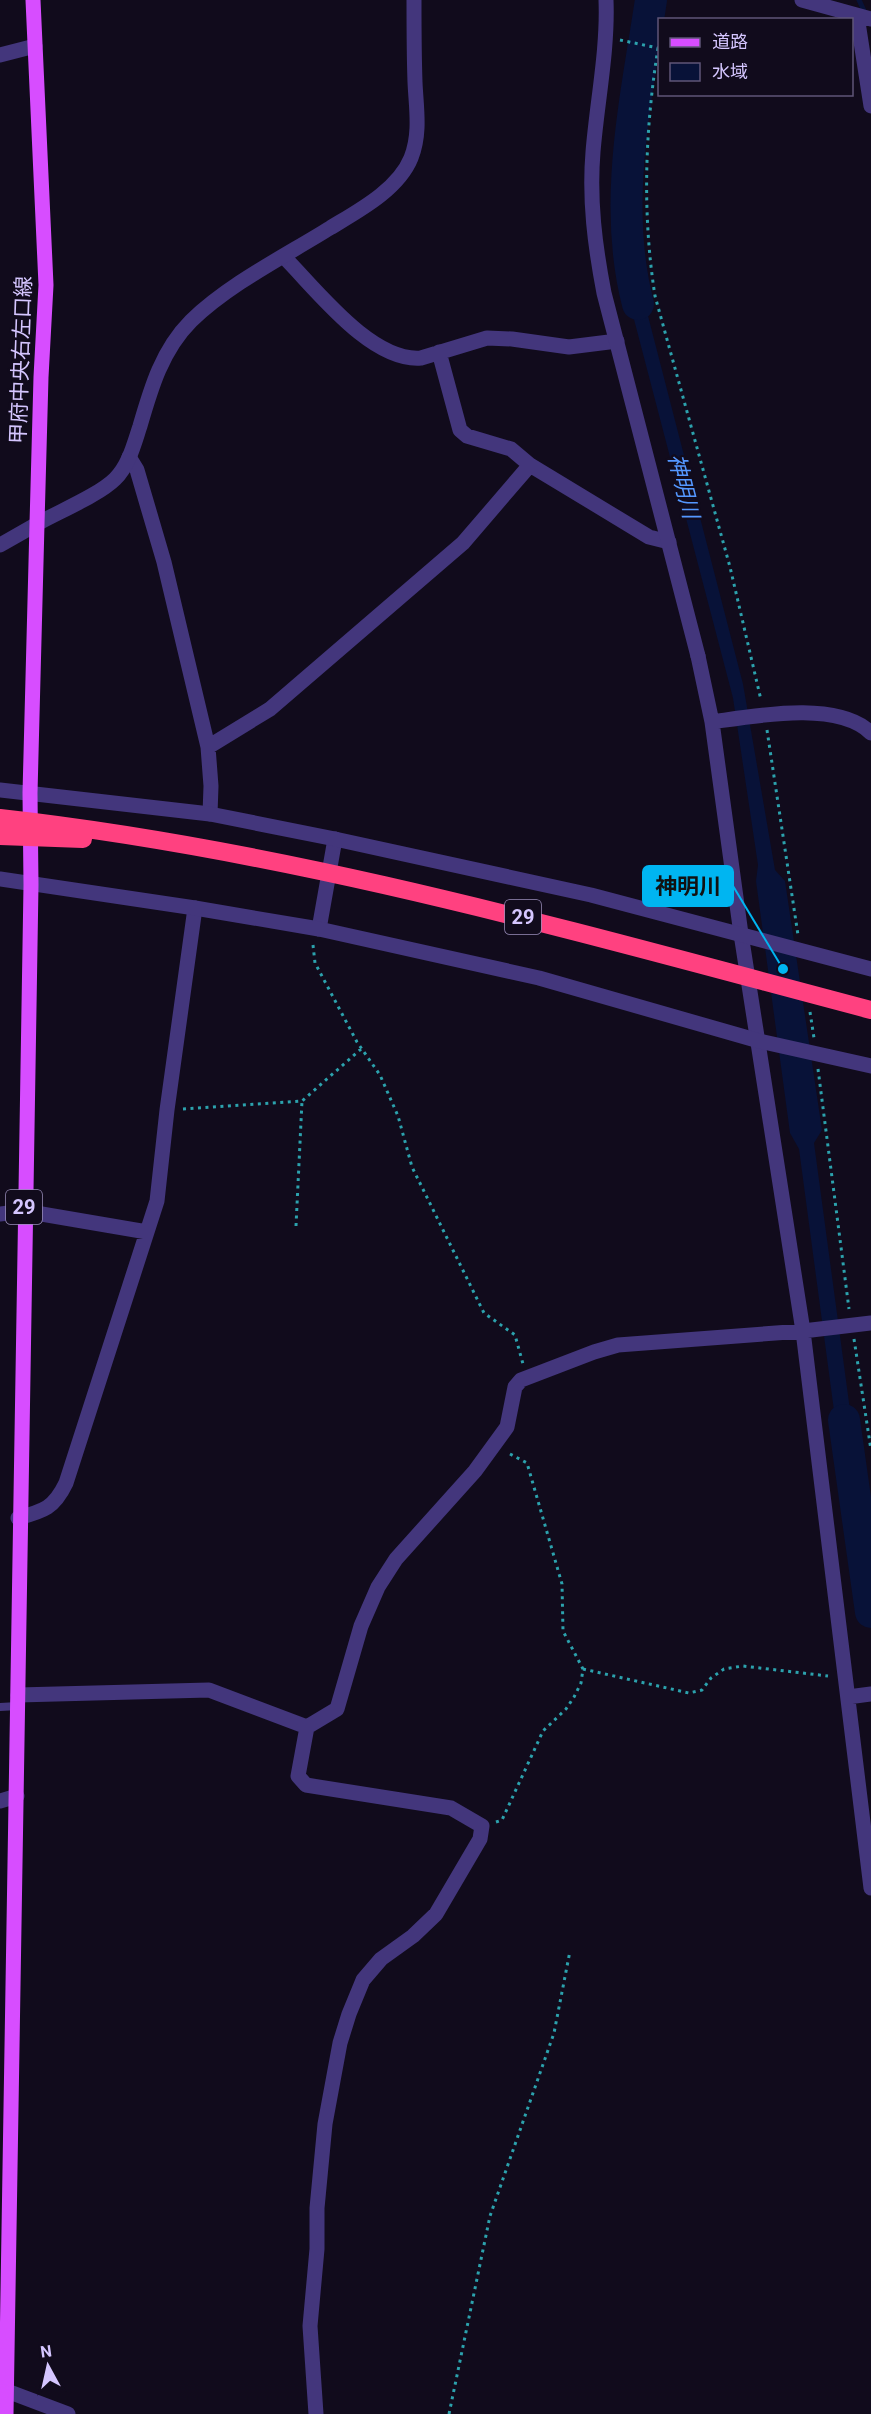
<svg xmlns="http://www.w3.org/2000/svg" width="871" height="2414" font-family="Roboto,'Noto Sans JP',sans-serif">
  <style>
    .water { fill: #081238 }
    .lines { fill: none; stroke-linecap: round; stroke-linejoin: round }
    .stream { stroke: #081238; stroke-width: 5 }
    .river { stroke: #081238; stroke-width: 32 }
    .path { stroke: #2ca2ad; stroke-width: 3; stroke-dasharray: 3 4.5; stroke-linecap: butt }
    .service { stroke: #43367c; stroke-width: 8 }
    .minor { stroke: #43367c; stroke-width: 15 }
    .tertiary { stroke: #43367c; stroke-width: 15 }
    .primary { stroke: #d74dff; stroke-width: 15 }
    .motorway-bridge { stroke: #ff4180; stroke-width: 18 }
    .labels { text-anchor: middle; stroke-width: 4.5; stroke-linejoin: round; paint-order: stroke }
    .shield { fill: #110b1c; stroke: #9a8ebb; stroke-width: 1.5 }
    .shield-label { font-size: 20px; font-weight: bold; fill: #d5c6ff }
    .street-label { font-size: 21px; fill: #d5c6ff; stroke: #110b1c }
    .water-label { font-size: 22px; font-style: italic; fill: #5497ff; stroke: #110b1c }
    .leader { fill: none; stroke: #00b5f1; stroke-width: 2 }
    .callout-dot { fill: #00b5f1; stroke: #110b1c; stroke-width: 2 }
    .callout { fill: #00b5f1; stroke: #00b5f1; stroke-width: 2 }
    .callout-label { font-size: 22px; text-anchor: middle; font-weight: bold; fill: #111 }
  </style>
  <rect width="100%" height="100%" fill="#110b1c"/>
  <path class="water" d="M639 262 647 312 743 684 775 870 785 881 822 1130 814 1143 857 1462 841 1463 799 1149 790 1133 756 881 758 865 733 698 630 304 623 265Z"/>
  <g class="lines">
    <path class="stream" d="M859 0 866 15"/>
    <path class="river" d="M638 304C612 204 636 100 651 0
      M844 1420 871 1612"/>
    <path class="path" d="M620 40 658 48
      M658 48C645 130 642 213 655 296L730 567 761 700
      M767 730 798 935
      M313 945 315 963 357 1042 380 1075 398 1116 412 1167 484 1313 515 1335 523 1364
      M810 1012 814 1038
      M818 1069 849 1309
      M183 1109 302 1101 361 1049
      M296 1226 302 1101
      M854 1339 871 1450
      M583 1669 689 1693 702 1690 711 1678 724 1669 743 1666 828 1676
      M496 1822 502 1820 543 1731 566 1709 574 1697 581 1683 583 1669 563 1631 562 1584 527 1463 508 1453
      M449 2414 490 2216 554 2033 570 1951"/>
    <path class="service" d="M0 1707 18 1706"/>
    <path class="minor" d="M802 0 871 19
      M857 16 871 106
      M0 55 35 46
      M284 257C316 289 371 362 421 358L487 338 512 339 569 347 617 341
      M439 352 460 430 467 436 511 449 530 465 649 537 669 542
      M129 457 137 470 164 562 208 747 211 786 210 814
      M0 545 37 524
      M698 656 712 722 741 934 803 1331 871 1888
      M712 722C755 716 837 700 871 733
      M208 747 270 709 463 543 530 465
      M319 929 335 839
      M0 1214 24 1211 147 1232
      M18 1518C44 1511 54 1508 66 1483L157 1201 167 1110 195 908
      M18 1695 209 1690 307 1727 337 1709 361 1626 378 1587 396 1559 475 1471 507 1427 515 1387 521 1380 594 1352 618 1345 803 1331 871 1323
      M848 1697 871 1694
      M307 1727 298 1776 306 1785 451 1808 482 1826 480 1839 436 1914 413 1936 381 1959 363 1980 349 2014 340 2043 325 2124 317 2208V2249L310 2326 316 2414
      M0 1801 17 1796
      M7 2391 68 2414"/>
    <path class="tertiary" d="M606 0C608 50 597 102 593 152 589 200 595 246 604 293L698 656
      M37 524C58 512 99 495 115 479 129 465 134 444 140 426 151 388 162 350 191 321 229 284 285 256 330 228 358 211 398 190 411 158 421 133 416 107 415 82 414 54 414 27 414 0
      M0 790 210 814 335 839 591 895 871 969
      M0 879 195 908 319 929 539 978 759 1041 871 1066"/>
    <path class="primary" d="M6 2414C15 1904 20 1394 31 885L30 793 37 524 41 377 46 285 33 0"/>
    <path class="motorway-bridge" d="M0 818C297 851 583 934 871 1010
      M0 836 83 839"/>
  </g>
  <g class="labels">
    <g class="shield">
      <rect x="505" y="900" width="36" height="34" rx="4.5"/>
      <rect x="6" y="1190" width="36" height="34" rx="4.5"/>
    </g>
    <g class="shield-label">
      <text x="523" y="924">29</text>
      <text x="24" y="1214">29</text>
    </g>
    <g class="street-label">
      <text transform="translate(21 360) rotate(-88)" y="7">甲府中央右左口線</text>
    </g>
    <g class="water-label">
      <text transform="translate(684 486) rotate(76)" y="8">神明川</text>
    </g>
  </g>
  <path class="leader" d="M783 969L733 886"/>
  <circle class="callout-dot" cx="783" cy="969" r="6"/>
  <rect class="callout" x="643" y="866" width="90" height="40" rx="6"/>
  <g class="callout-label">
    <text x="688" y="894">神明川</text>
  </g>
  <rect x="658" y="18" width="195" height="78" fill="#110b1c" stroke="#5f5677" stroke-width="1.5"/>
  <rect x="670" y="38" width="30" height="9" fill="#d74dff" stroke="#5f5677" stroke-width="1.5"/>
  <text x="712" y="48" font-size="18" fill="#d5c6ff">道路</text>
  <rect x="670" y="63" width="30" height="18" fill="#081238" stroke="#5f5677" stroke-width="1.5"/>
  <text x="712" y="78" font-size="18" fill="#d5c6ff">水域</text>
  <g transform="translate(48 2366) rotate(352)" stroke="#110b1c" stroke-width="4.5" paint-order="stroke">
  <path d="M0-4.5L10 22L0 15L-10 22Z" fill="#d5c6ff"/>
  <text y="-9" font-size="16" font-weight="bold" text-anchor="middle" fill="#d5c6ff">N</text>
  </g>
</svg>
